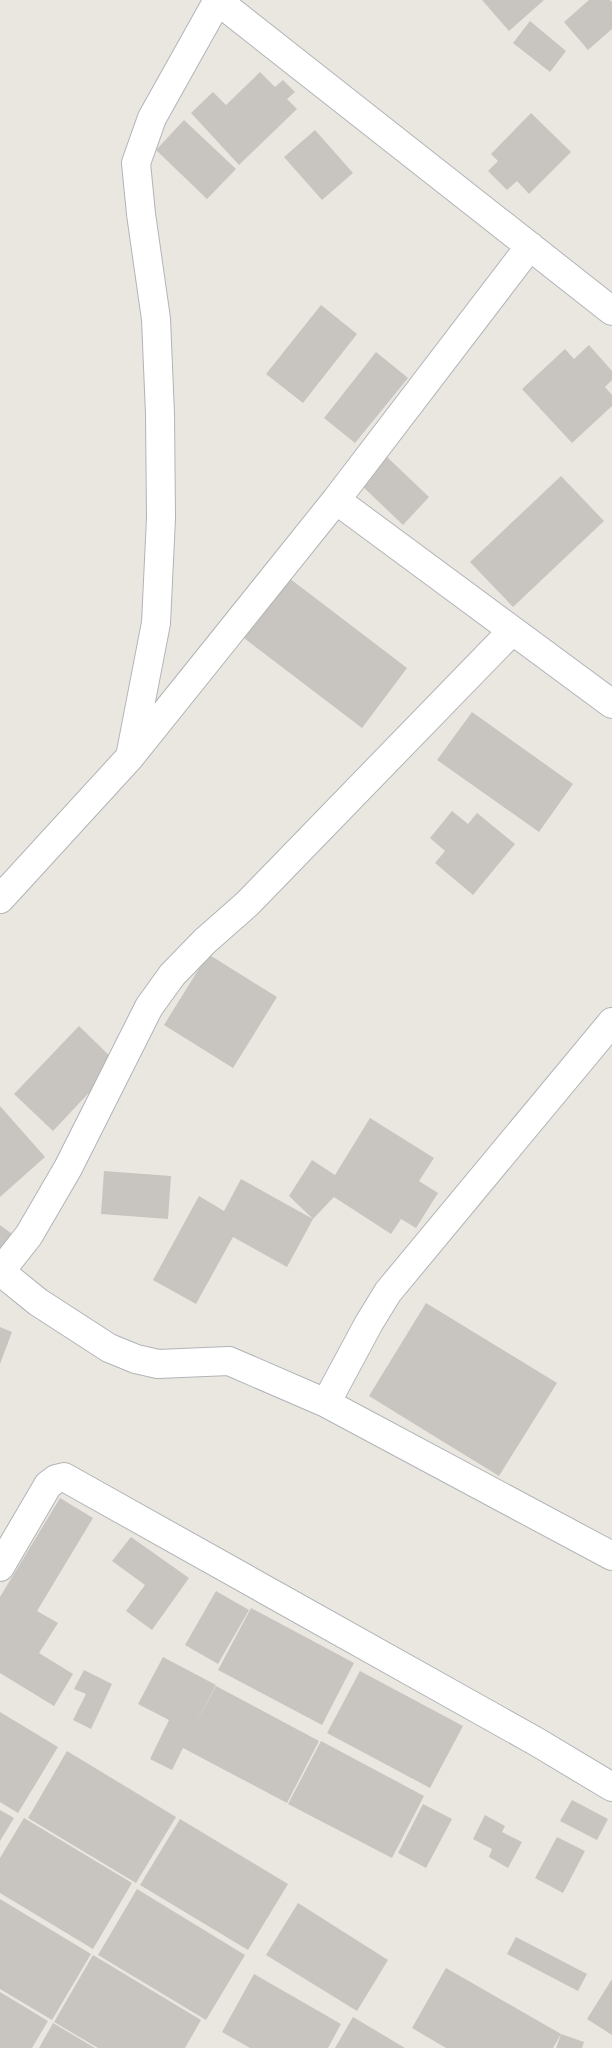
<svg xmlns="http://www.w3.org/2000/svg" width="612" height="2048" font-family="'Archivo Narrow',sans-serif">
  <style>
    .building { fill: #c8c4c0 }
    .lines { fill: none; stroke-linecap: round; stroke-linejoin: round }
    .street-casing { stroke: #b1b4b7; stroke-width: 30 }
    .street { stroke: #fff; stroke-width: 28 }
  </style>
  <rect width="100%" height="100%" fill="#eae7e1"/>
  <path class="building" d="M482 0H544L509 31Z
    M589 0H610L612 2V29L588 50 564 22Z
    M530 21 566 51 550 72 513 43Z
    M260 72 275 87 283 80 295 92 287 99 297 109 239 165 191 113 213 92 226 105Z
    M531 113 571 152 529 194 517 181 507 190 488 171 498 161 491 154Z
    M184 120 236 169 207 199 156 150Z
    M315 130 353 173 322 200 284 157Z
    M321 305 357 334 303 403 266 374Z
    M589 345 612 371V380L605 387 612 395V406L572 443 522 389 565 349 574 359Z
    M376 352 408 378 355 443 324 418Z
    M385 455 429 497 403 525 358 482Z
    M561 476 604 521 513 607 470 562Z
    M289 578 407 668 362 728 244 638Z
    M472 712 573 784 539 832 437 760Z
    M452 811 468 824 477 813 515 844 473 895 435 863 445 851 430 838Z
    M208 954 277 997 233 1068 164 1025Z
    M79 1026 117 1063 53 1131 14 1094Z
    M0 1106 45 1157 0 1197Z
    M370 1118 434 1158 419 1181 438 1193 416 1228 401 1219 391 1234 334 1197 313 1219 289 1196 312 1160 335 1175Z
    M104 1171 171 1176 168 1219 101 1214Z
    M241 1179 313 1219 287 1267 233 1237 196 1304 153 1280 199 1196 224 1211Z
    M0 1225 15 1236 0 1256Z
    M426 1303 557 1383 499 1476 369 1396Z
    M0 1327 12 1332 0 1364Z
    M60 1498 93 1518 37 1611 58 1623 39 1653 73 1674 54 1706 0 1673V1597Z
    M131 1537 189 1578 152 1630 126 1611 145 1585 112 1561Z
    M216 1591 249 1610 218 1664 185 1645Z
    M251 1608 354 1663 322 1725 218 1670Z
    M163 1657 216 1685 192 1730 216 1686 319 1741 287 1803 183 1748 172 1770 150 1759 169 1720 138 1704Z
    M84 1670 112 1684 91 1729 73 1720 86 1694 74 1689Z
    M360 1671 463 1726 430 1788 327 1733Z
    M0 1712 58 1747 18 1813 0 1802Z
    M321 1741 424 1796 392 1858 288 1804Z
    M67 1751 176 1817 136 1883 28 1818Z
    M572 1800 608 1819 597 1840 560 1821Z
    M423 1804 452 1819 426 1868 398 1853Z
    M0 1810 14 1818 0 1841Z
    M485 1815 505 1826 502 1832 522 1842 508 1868 489 1857 492 1849 473 1839Z
    M24 1818 132 1883 93 1949 0 1893V1858Z
    M180 1819 288 1884 248 1950 140 1885Z
    M557 1837 585 1851 563 1893 535 1878Z
    M137 1889 245 1955 206 2020 98 1955Z
    M0 1899 91 1954 52 2020 0 1989Z
    M298 1903 388 1960 357 2011 266 1955Z
    M516 1937 587 1974 578 1991 507 1954Z
    M93 1955 201 2020 185 2048H98L54 2022Z
    M446 1968 561 2034 584 2042 582 2048H556L561 2034 553 2048H446L412 2028Z
    M254 1974 341 2024 328 2048H250L222 2032Z
    M612 1979V2035L587 2019Z
    M0 1992 48 2021 32 2048H0Z
    M353 2017 405 2048H335Z
    M53 2023 95 2048H39Z"/>
  <g class="lines">
    <defs>
      <path id="street" d="M218 1 612 311
        M336 500 612 704
        M131 752 156 623 161 518 160 414 156 319 141 214 136 163 152 118 218 0
        M0 899 130 757 336 500 530 246
        M612 1022 388 1292 369 1323 326 1403 612 1556
        M0 1272 29 1235 68 1168 149 1007 172 975 205 941 247 904 512 631
        M1 1272 38 1302 109 1348 136 1359 158 1364 229 1361 326 1403
        M0 1567 48 1485 56 1479 64 1477 537 1742 612 1787"/>
    </defs>
    <use href="#street" class="street-casing"/>
    <use href="#street" class="street"/>
  </g>
</svg>
